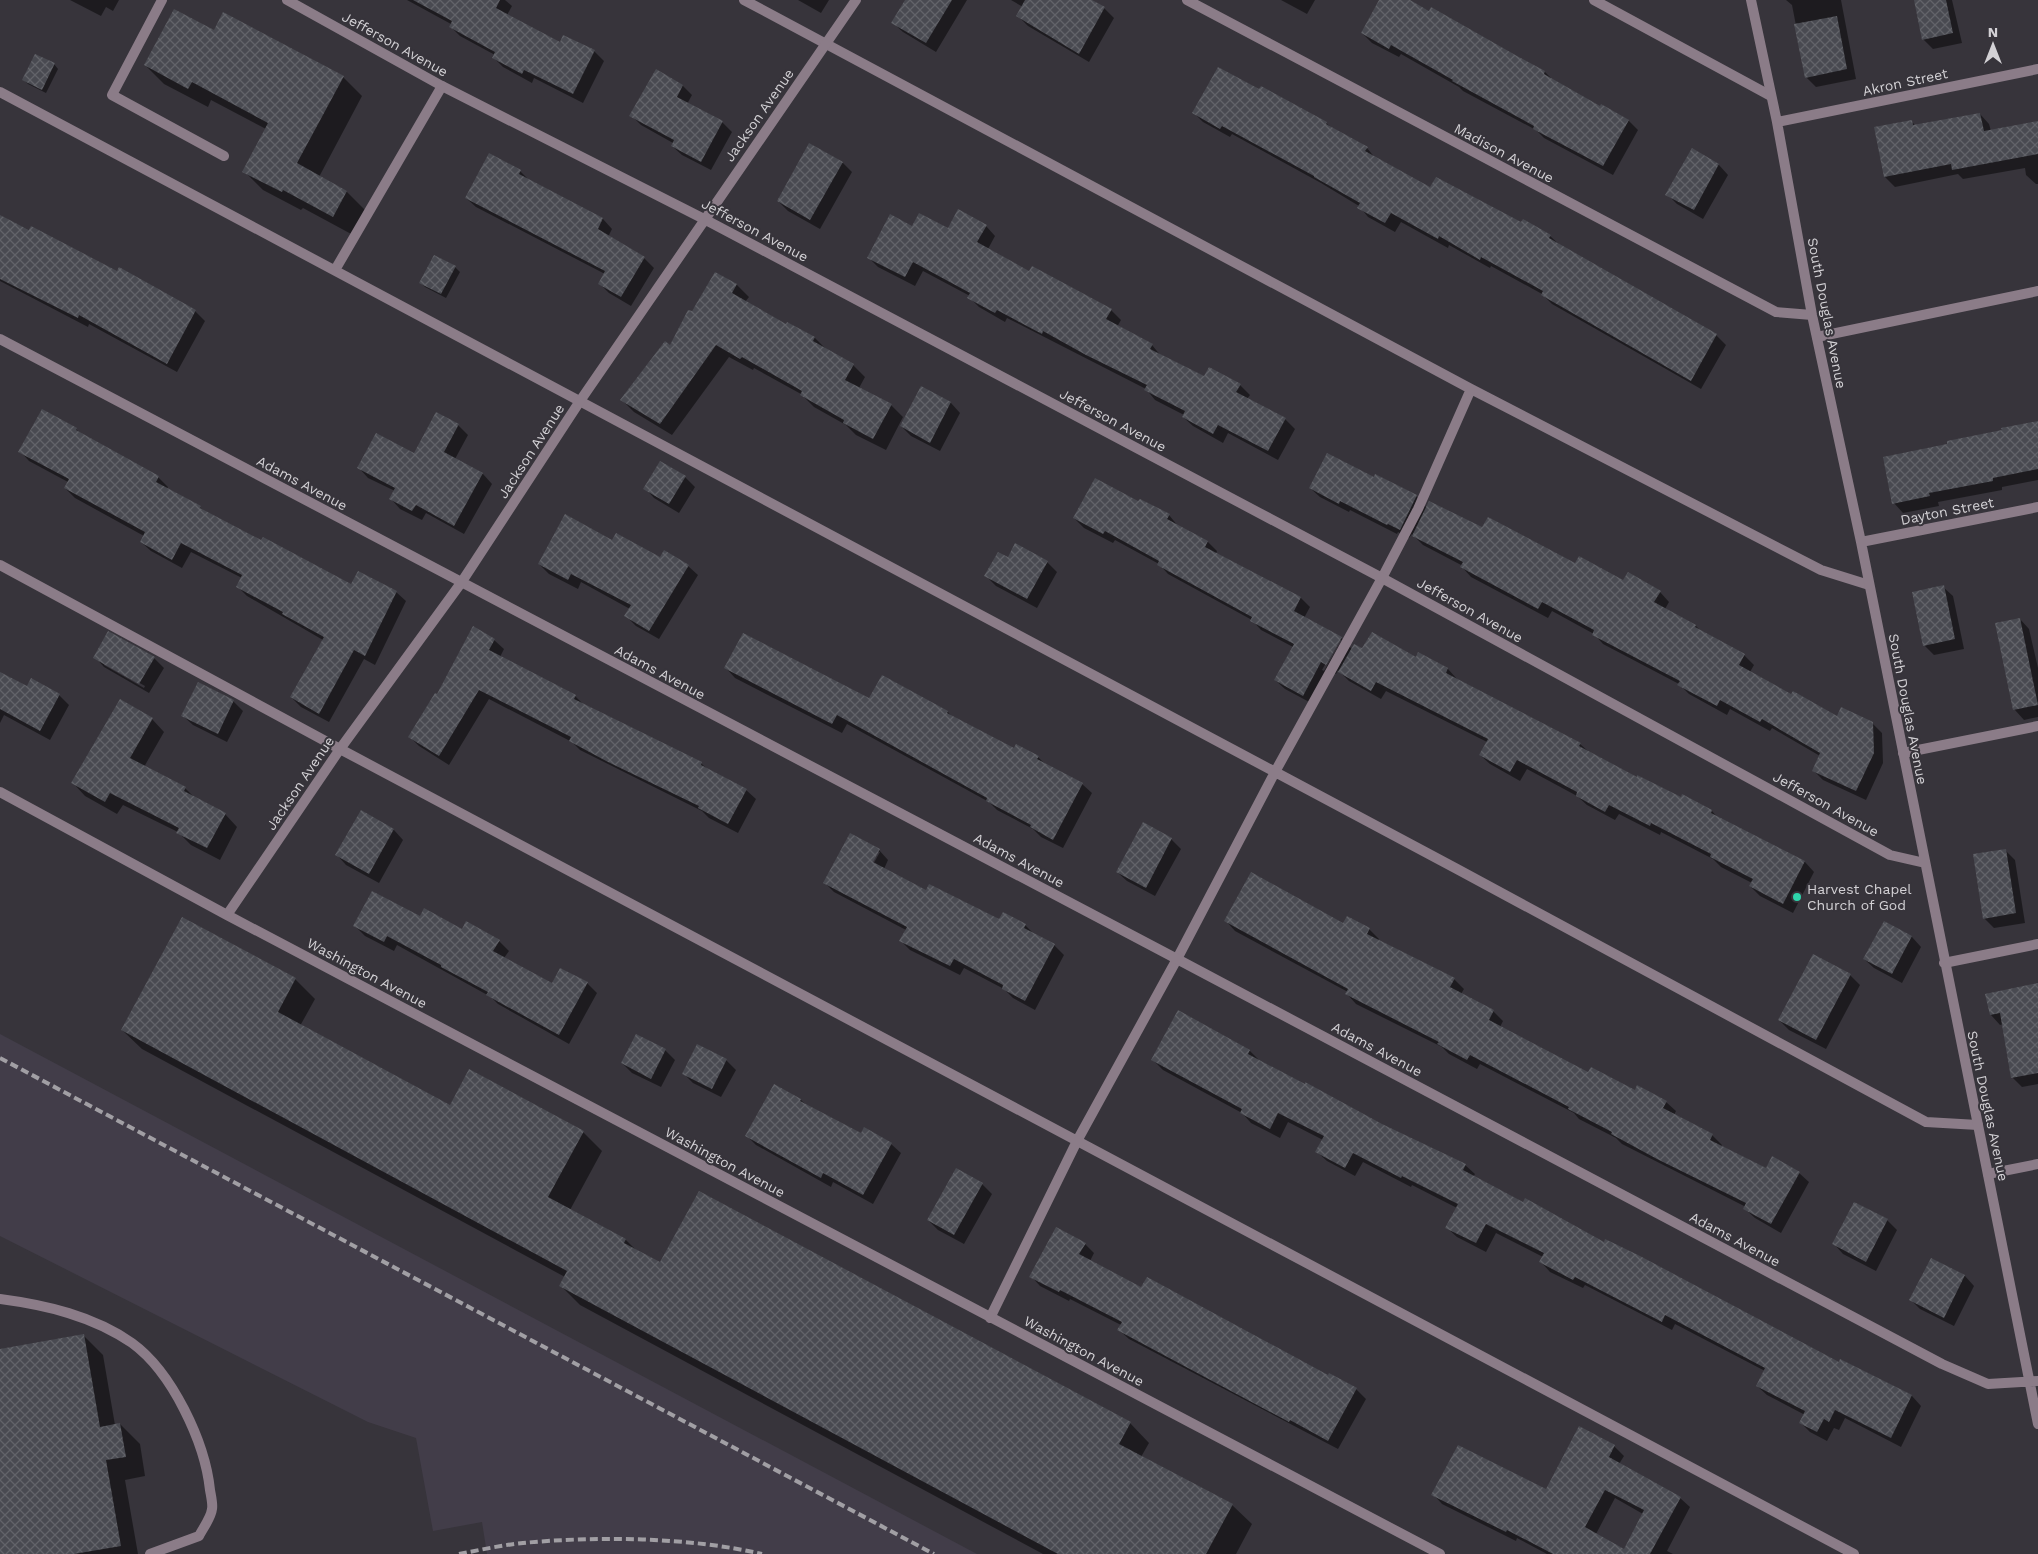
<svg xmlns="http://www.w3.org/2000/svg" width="2038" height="1554" font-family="'Work Sans',sans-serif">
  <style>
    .built { fill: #423d49 }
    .shadow { fill: #0007; fill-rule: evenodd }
    .building { fill: url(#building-cross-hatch); fill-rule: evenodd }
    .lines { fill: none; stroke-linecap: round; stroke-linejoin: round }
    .service { stroke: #8b7c88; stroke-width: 10 }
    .minor { stroke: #8b7c88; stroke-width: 10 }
    .rail { stroke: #a19fa4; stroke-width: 4; stroke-dasharray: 8 4; stroke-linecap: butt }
    .poi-dot { fill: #2ed4aa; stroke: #37343b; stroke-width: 2 }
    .labels { text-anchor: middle; stroke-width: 4; stroke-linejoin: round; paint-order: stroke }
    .street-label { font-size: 14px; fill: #d3d1d5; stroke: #37343b }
    .poi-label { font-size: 14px; fill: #d3d1d5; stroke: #37343b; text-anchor: start }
  </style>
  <defs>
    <pattern id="building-cross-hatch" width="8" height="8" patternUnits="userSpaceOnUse" patternTransform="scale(1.25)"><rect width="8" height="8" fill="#494a51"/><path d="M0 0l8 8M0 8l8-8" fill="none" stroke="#626369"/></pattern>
  </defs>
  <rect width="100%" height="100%" fill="#37343b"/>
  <path class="built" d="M0 1034 977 1554H487L482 1522 433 1531 416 1438 368 1422 0 1236Z"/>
  <path class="shadow" d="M70 0H119L113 11 106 7 101 16Z
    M407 0H505L512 6 507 15 560 44 594 51 604 61 583 103 534 78 532 83 503 67 493 57 495 55 460 36 450 26 451 24Z
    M798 0H829L821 13Z
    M907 0H967L936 52 903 32 893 23Z
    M1011 0H1090L1104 8 1114 18 1089 62 1028 26 1018 16 1023 7Z
    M1281 0H1315L1307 14Z
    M1381 0H1408L1545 72 1554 81 1601 108 1629 121 1638 130 1613 175 1544 138 1536 130 1463 91 1459 87 1401 54 1399 57 1372 43 1362 33Z
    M1786 0H1841L1856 79 1816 87 1806 77 1792 5Z
    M1915 0H1952L1962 43 1933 49 1923 39Z
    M214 32 343 77 362 96 319 177 347 192 366 211 353 235 303 208 301 210 263 190 244 171 266 129 211 100 208 107 164 84 145 65Z
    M54 64 58 69 46 93 28 84 24 80Z
    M656 71 683 86 692 95 687 104 722 122 732 132 711 170 682 155 672 146 673 143 641 125 631 115Z
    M1261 88 1326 123 1332 128 1367 148 1376 159 1430 189 1550 236 1561 246 1716 335 1726 345 1701 389 1552 304 1542 294 1491 266 1490 268 1449 245 1448 248 1401 222 1395 232 1368 217 1359 206 1321 183 1232 134 1230 137 1203 122 1194 113 1259 91Z
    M1980 114 1989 124 1991 131 2038 122V184H2036L2026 175 2025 168 1963 179 1958 174 1895 187 1885 177 1911 121 1916 126Z
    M810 144 843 163 852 172 820 229 788 211 778 201Z
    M1692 150 1719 165 1728 175 1703 219 1677 204 1667 194Z
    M520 171 530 181 603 219 612 229 608 237 644 258 654 268 631 306 609 293 599 283 605 274 476 207 466 198Z
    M0 216 117 272 119 269 195 311 205 321 177 372 89 324 88 327 0 281Z
    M986 226 995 236 988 249 1030 273 1111 310 1121 320 1117 327 1152 345 1161 356 1204 378 1240 385 1250 395 1247 399 1285 419 1295 429 1278 460 1228 433 1223 443 1193 426 1183 417 1184 415 1155 400 1146 389 1007 318 1005 322 979 307 969 297 970 296 923 271 915 286 878 267 869 258 912 227 949 230Z
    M435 256 455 267 460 272 446 298 425 287 421 283Z
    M716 273 737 285 749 297 745 302 787 325 788 323 815 338 827 350 853 365 865 377 859 388 891 405 903 417 886 450 856 435 846 425 814 407 801 394 754 368 753 370 729 357 672 435 634 412 622 400 670 346Z
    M922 388 951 403 960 413 940 451 911 436 901 426Z
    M437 414 458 425 468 435 455 459 483 474 492 484 464 534 426 513 422 520 400 509 391 499 395 491 368 478 359 468 415 454Z
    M2038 422V480L2002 487V490L1938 502 1939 506 1903 513 1894 503 2003 431Z
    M76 429 84 437 158 477 168 487 167 489 200 507 206 513 352 586 396 592 406 601 375 665 364 659 329 722 301 707 291 697 323 640 247 596 237 586 242 578 191 552 182 568 151 551 141 542 144 536 75 498 65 488 68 482 29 461 20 451Z
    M685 477 695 487 679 513 654 498 645 488Z
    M1374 478 1416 496 1427 508 1576 565 1623 582 1660 592 1669 602 1665 609 1696 626 1704 634 1744 655 1754 665 1750 672 1792 696 1838 718 1872 723 1882 733 1883 763 1866 800 1823 780 1813 770 1820 756 1772 728 1770 731 1730 709 1727 715 1689 694 1679 684 1603 644 1594 634 1552 611 1548 618 1471 577 1462 567 1463 566 1423 545 1412 534 1409 538 1398 532 1397 534 1350 510 1349 512 1320 497 1310 488Z
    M1139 503 1169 515 1178 526 1208 542 1217 551 1216 554 1301 598 1310 607 1304 618 1341 638 1352 649 1416 659 1419 654 1448 669 1457 679 1580 744 1589 752 1637 778 1681 798 1682 796 1712 811 1718 818 1805 862 1814 872 1793 913 1760 896 1750 886 1752 883 1721 867 1713 859 1661 832 1660 835 1619 814 1615 820 1587 805 1577 796 1527 769 1520 781 1490 764 1480 755 1487 742 1386 691 1381 699 1349 681 1338 670 1336 674 1331 671 1313 704 1285 689 1275 680 1293 647 1261 630 1252 620 1168 574 1159 564 1115 540 1113 543 1084 528 1074 518ZM1339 640H1342L1324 671 1322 670Z
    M612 542 660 559 688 566 698 575 659 639 636 626 626 616 630 609 581 582 578 589 549 574 539 564Z
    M1008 559 1047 562 1057 572 1037 608 996 586 986 576Z
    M1943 587 1953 596 1964 649 1934 655 1924 645Z
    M2020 619 2029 629 2038 668V717L2024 720 2015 710 1996 624Z
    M494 640 504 649 500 657 575 696 584 705 701 763 707 769 746 790 756 799 738 833 709 818 702 811 580 750 572 742 489 699 449 765 419 746 409 736 438 696Z
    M95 657 154 658 164 668 149 693 104 667ZM104 663 145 686 144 688 104 665Z
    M726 668 870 700 883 676 948 712 952 717 1014 750 1038 757 1045 764 1082 784 1092 793 1063 848 1041 837 1033 829 997 810 989 802 847 724 842 733 735 678Z
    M0 674 27 688 59 695 69 705 50 740 4 715 0 723Z
    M233 701 243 711 227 742 193 725 183 716Z
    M152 719 164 732 144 767 185 788 197 800 225 814 237 827 220 860 191 845 178 832 123 805 117 814 85 796 73 783Z
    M361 812 394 830 403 840 379 883 346 865 337 855Z
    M1171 839 1181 849 1155 896 1127 881 1117 872Z
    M879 850 888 860 884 869 927 891 1000 921 1025 925 1034 934 1054 945 1064 955 1035 1010 1013 998 1004 989 964 968 960 975 910 950 901 941 906 930 834 892 825 883ZM877 852H880L871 868 869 867Z
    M2005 850 2015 860 2025 923 1994 928 1984 918Z
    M420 918 499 941 509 951 504 958 552 984 587 983 597 993 569 1044 498 1004 491 997 397 945 394 951 365 936 355 926Z
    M183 919 295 979 315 999 300 1026 450 1107 583 1132 602 1151 570 1210 626 1240 637 1251 660 1264 1130 1423 1149 1443 1141 1457 1232 1505 1252 1524 1236 1554H1043L580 1305 560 1285 565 1277 142 1049 122 1030Z
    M1226 921 1344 924 1369 929 1379 939 1378 941 1454 979 1464 989 1461 994 1493 1011 1503 1021 1500 1027 1589 1074 1666 1102 1676 1111 1674 1115 1712 1135 1722 1145 1721 1147 1766 1170 1799 1173 1809 1182 1781 1233 1755 1218 1745 1209 1746 1207 1622 1144 1616 1138 1579 1119 1574 1113 1480 1064 1477 1069 1449 1054 1442 1047 1356 1004 1347 994 1348 992 1235 931Z
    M1884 922 1912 937 1921 947 1902 983 1874 968 1864 959Z
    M1850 975 1860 985 1826 1049 1789 1030 1779 1020Z
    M2038 984V1084L2022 1087 2012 1077 2003 1024 2000 1025 1991 1015Z
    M1179 1012 1250 1051 1259 1060 1381 1125 1465 1165 1475 1174 1473 1177 1839 1364 1841 1361 1912 1396 1921 1406 1901 1447 1845 1418 1839 1430 1834 1428 1827 1441 1810 1432 1801 1423 1805 1415 1767 1395 1757 1386 1765 1371 1675 1324 1672 1330 1585 1285 1583 1288 1550 1272 1541 1262 1543 1257 1496 1233 1486 1252 1457 1237 1447 1228 1457 1208 1412 1185 1411 1187 1363 1162 1355 1176 1327 1161 1317 1152 1323 1140 1288 1122 1280 1138 1251 1123 1242 1113 1163 1070 1153 1060Z
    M665 1050 675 1060 661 1087 632 1073 622 1063Z
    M726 1060 736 1070 721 1097 693 1083 683 1073Z
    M801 1100 807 1106 862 1135 891 1144 901 1153 873 1204 833 1182 831 1187 756 1145 746 1135Z
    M982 1184 992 1194 964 1244 938 1230 928 1220Z
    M1854 1204 1887 1220 1897 1230 1876 1271 1843 1254 1834 1244Z
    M1085 1244 1094 1253 1090 1261 1142 1288 1356 1389 1366 1399 1338 1449 1129 1339 1119 1330 1121 1325 1070 1299 1069 1301 1040 1286 1031 1276Z
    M1932 1259 1965 1276 1974 1286 1954 1326 1920 1309 1911 1300Z
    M83 1335 103 1355 115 1425 120 1424 140 1444 145 1476 125 1480 138 1554H0V1350Z
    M1614 1446 1624 1456 1619 1464 1680 1498 1690 1507 1667 1551 1673 1554H1547L1517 1538 1516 1541 1442 1504 1433 1494 1546 1491ZM1615 1498 1643 1514 1624 1551 1596 1534Z"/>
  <path class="building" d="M413 0H500L496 8 560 42 563 35 595 50 573 94 524 70 522 74 492 58 495 52 449 27 452 21Z
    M905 0H952L926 43 891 23Z
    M1025 0H1092L1105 7 1079 54 1016 16Z
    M1379 0H1410L1429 11 1431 7 1517 56 1545 71 1544 74 1600 106 1601 104 1629 120 1603 166 1533 129 1534 126 1452 81 1453 80 1391 45 1389 49 1361 33Z
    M1914 0H1946L1953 33 1922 40Z
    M174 9 214 30 223 12 344 76 297 163 347 191 333 217 283 190 282 192 242 172 268 123 192 82 188 89 144 65Z
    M1837 16 1847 69 1805 78 1794 24Z
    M35 54 55 63 42 90 22 80Z
    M1218 67 1259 89 1261 86 1327 122 1326 124 1368 147 1365 151 1430 187 1436 177 1521 222 1523 219 1551 235 1549 238 1717 334 1691 381 1541 295 1543 291 1481 257 1480 260 1439 236 1438 239 1391 213 1385 223 1357 208 1360 203 1314 177V176L1222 126 1220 129 1192 113Z
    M656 69 683 85 677 97 723 121 701 162 671 146 674 140 629 116Z
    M1980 113 1984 131 2038 121V154L1952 170 1951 164 1884 177 1874 127 1912 120 1913 125Z
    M809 143 843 162 810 220 777 201Z
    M1692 148 1719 164 1694 210 1665 195Z
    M489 153 521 170 519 174 603 218 598 229 645 257 621 297 598 284 605 271 465 198Z
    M958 209 987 225 977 242 1029 271 1032 266 1112 309 1106 319 1153 344 1150 349 1204 376 1209 367 1241 384 1236 392 1286 418 1268 451 1218 425 1213 434 1182 417 1185 411 1144 390 1147 385 1086 355 1043 331 1042 334 997 310 995 313 967 298 970 293 913 262 905 277 867 258 890 214 912 226 919 213 948 228Z
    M0 215 29 230 31 226 117 271 119 267 196 310 167 364 79 315 78 318 0 279Z
    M434 255 456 266 441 294 419 283Z
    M715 272 737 284 732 293 786 324 787 322 815 337 813 341 854 364 845 380 892 404 873 439 843 423 844 420 800 395 802 391 742 357 740 359 716 345 660 424 620 400 665 341 670 345 688 310 692 311Z
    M921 386 951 402 930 443 900 426Z
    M42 409 77 428 76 430 159 476 156 482 201 506 200 508 261 540 263 537 351 584 358 571 397 591 365 656 354 650 319 714 290 697 324 637 282 614 283 612 236 587 242 575 181 543 172 560 140 542 145 532 64 488 69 479 18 452Z
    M436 412 459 424 444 452 483 473 454 526 416 505 412 511 389 499 395 488 357 468 376 433 414 453Z
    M2038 421V469L1993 478V481L1929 493 1930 496 1892 504 1883 457 1947 444V441L2002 430 2001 428Z
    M1327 453 1374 477 1375 474 1417 495 1400 530 1388 524 1387 525 1340 501 1339 504 1309 488Z
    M660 461 686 476 669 504 643 489Z
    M1095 478 1138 501 1140 499 1170 514 1167 519 1208 541 1205 547 1301 597 1294 611 1342 637 1326 665 1321 662 1303 696 1274 680 1294 644 1250 621 1252 617 1157 565 1159 561 1105 531 1103 534 1073 518Z
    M1429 501 1482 527 1488 517 1575 563 1579 556 1623 580 1628 572 1661 591 1654 602 1696 625 1695 627 1745 654 1739 665 1791 694 1793 691 1837 716 1841 707 1873 722 1874 753 1856 791 1812 771 1820 753 1762 719 1760 722 1720 700 1717 706 1677 685 1680 681 1592 635 1594 630 1542 602 1538 609 1460 567 1463 562 1412 536Z
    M565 514 612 540 616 533 660 557 664 550 689 565 649 631 624 616 631 605 571 574 568 580 538 564Z
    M1015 543 1048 561 1027 599 984 576 998 552 1008 557Z
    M1944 585 1955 639 1923 646 1912 592Z
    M2020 618 2038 705 2013 710 1995 623Z
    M473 626 495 639 489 650 576 695 574 699 702 762 701 765 747 789 728 824 698 808 699 806 608 762 569 741 571 737 479 690 439 756 408 737 435 693 437 694Z
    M108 631 155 657 139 684 93 658Z
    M1372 632 1416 657 1418 652 1448 668 1446 673 1581 743 1579 746 1637 777V775L1681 797 1682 794 1712 810 1711 813 1805 861 1783 904 1749 886 1753 879 1710 857 1711 854 1651 823 1650 826 1609 805 1605 812 1576 796 1577 792 1517 760 1510 772 1479 755 1488 739 1376 682 1371 691 1338 672 1354 644 1362 648Z
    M743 633 869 698 882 675 948 711 947 713 1014 748 1016 744 1039 756 1037 759 1083 783 1053 840 1030 827 1031 825 986 801 987 798 837 715 832 724 724 668Z
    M0 672 27 686 31 678 60 694 40 731 0 709Z
    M198 682 234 700 218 734 181 716Z
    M120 699 153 718 130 758 186 787 184 791 226 813 207 848 176 833 179 828 110 793 105 802 71 783Z
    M361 810 394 829 369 874 335 855Z
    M1143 822 1172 838 1146 888 1116 872Z
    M850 833 880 849 873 862 926 890 929 884 999 919 1003 912 1026 924 1024 928 1055 944 1025 1001 1002 989 1003 985 954 959 950 966 899 941 907 927 823 883Z
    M2006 849 2016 913 1983 919 1973 854Z
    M1251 872 1343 923 1347 916 1370 928 1367 934 1455 978 1450 987 1494 1010 1489 1020 1588 1072 1591 1067 1635 1090 1637 1085 1667 1101 1663 1108 1713 1134 1710 1140 1766 1168 1772 1156 1800 1172 1771 1224 1743 1209 1746 1203 1657 1159 1611 1134 1612 1132 1568 1109 1569 1107 1470 1055 1467 1060 1437 1044 1439 1042 1345 994 1348 989 1224 921Z
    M372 891 420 916 424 908 462 929 466 921 500 940 493 951 552 983 560 968 588 982 559 1035 486 995 488 992 441 967V965L387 936 384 942 353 926Z
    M182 917 296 978 278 1012 450 1105 469 1069 584 1131 548 1197 626 1239 624 1243 660 1262 699 1191 1131 1422 1119 1444 1233 1504 1206 1554H1058L559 1286 567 1271 121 1030Z
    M1884 921 1912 936 1892 974 1863 959Z
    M1813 954 1851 974 1816 1040 1778 1020Z
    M2038 983V1073L2011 1078 2000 1013 1990 1015 1985 994Z
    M1178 1010 1250 1050 1248 1054 1305 1084V1082L1382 1124 1466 1164 1463 1170 1523 1202 1525 1198 1604 1242 1605 1239 1640 1256 1839 1362 1840 1359 1912 1395 1891 1438 1835 1410 1829 1422 1824 1419 1817 1432 1799 1423 1805 1411 1756 1386 1765 1368 1665 1315 1662 1322 1575 1277 1573 1280 1539 1262 1544 1253 1486 1224 1476 1243 1445 1228 1458 1204 1402 1176 1401 1178 1353 1153 1345 1168 1315 1152 1324 1136 1278 1113 1270 1129 1240 1113 1242 1109 1151 1060Z
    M636 1034 666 1049 651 1079 621 1063Z
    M697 1044 727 1059 712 1089 682 1074Z
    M774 1084 801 1099 800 1101 861 1133 864 1127 892 1143 863 1195 823 1173 821 1178 745 1136Z
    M956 1168 983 1183 954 1235 927 1220Z
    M1854 1202 1888 1219 1866 1262 1832 1244Z
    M1056 1227 1086 1243 1079 1254 1141 1287 1147 1277 1328 1375 1329 1373 1357 1388 1328 1441 1290 1420 1289 1422 1117 1330 1122 1322 1060 1290 1059 1292 1029 1277Z
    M1931 1258 1965 1275 1944 1318 1909 1300Z
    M84 1334 100 1427 120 1423 126 1457 106 1460 121 1546 74 1554H0V1349Z
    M1579 1426 1615 1445 1609 1457 1681 1497 1650 1554H1553L1507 1530 1506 1532 1431 1495 1458 1445 1546 1489ZM1605 1490 1644 1510 1624 1549 1585 1527Z"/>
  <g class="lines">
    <path class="service" d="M162 0 112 95 224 156
      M744 0 1471 389 1821 570 1869 585
      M1594 0 1771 96
      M0 92 1457 869 1926 1122 1978 1125
      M335 270 442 86
      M1817 337 2038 291
      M0 565 340 749 1854 1554
      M1903 753 2038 726
      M1988 1174 2038 1164
      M0 1299C46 1305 93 1316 132 1343 172 1372 205 1442 210 1490 211 1496 213 1504 212 1509 211 1518 203 1528 199 1536L150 1554
      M990 1318 1077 1141 1177 959 1275 772 1382 578 1418 509 1471 389"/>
    <path class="minor" d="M287 0 442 86 704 219 1382 578 1890 855 1925 863
      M1187 0 1776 312 1812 315
      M1751 0 1777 122 1812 315 1861 542 2038 1424
      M1777 122 2038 69
      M0 339 1177 959 1942 1364 1988 1384 2038 1381
      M1861 542 2038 507
      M0 792 227 915 1440 1554
      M227 915 340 749 461 583 580 401 856 0
      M1944 963 2038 944"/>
    <path class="rail" d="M0 1058 934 1554
      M459 1554C480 1550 502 1545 523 1543 596 1536 690 1537 762 1554"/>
  </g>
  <circle class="poi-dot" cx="1797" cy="897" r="5"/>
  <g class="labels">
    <g class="street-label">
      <text transform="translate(395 44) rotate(29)" y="5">Jefferson Avenue</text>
      <text transform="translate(1905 82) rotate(-12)" y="5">Akron Street</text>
      <text transform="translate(759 115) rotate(-55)" y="5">Jackson Avenue</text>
      <text transform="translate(1504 153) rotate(28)" y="5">Madison Avenue</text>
      <text transform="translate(755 230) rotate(28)" y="5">Jefferson Avenue</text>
      <text transform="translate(1827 313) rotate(79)" y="5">South Douglas Avenue</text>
      <text transform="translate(1113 420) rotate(28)" y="5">Jefferson Avenue</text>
      <text transform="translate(531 451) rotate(-57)" y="5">Jackson Avenue</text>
      <text transform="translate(302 483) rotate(28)" y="5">Adams Avenue</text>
      <text transform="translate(1947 511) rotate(-11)" y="5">Dayton Street</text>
      <text transform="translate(1470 610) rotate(29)" y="5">Jefferson Avenue</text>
      <text transform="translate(660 672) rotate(28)" y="5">Adams Avenue</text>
      <text transform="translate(1908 709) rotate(79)" y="5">South Douglas Avenue</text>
      <text transform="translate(300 783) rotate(-56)" y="5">Jackson Avenue</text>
      <text transform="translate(1826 804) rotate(29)" y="5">Jefferson Avenue</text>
      <text transform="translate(1019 860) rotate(28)" y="5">Adams Avenue</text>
      <text transform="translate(367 973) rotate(28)" y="5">Washington Avenue</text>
      <text transform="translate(1377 1049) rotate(28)" y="5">Adams Avenue</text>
      <text transform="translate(1988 1106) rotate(78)" y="5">South Douglas Avenue</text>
      <text transform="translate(725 1162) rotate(28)" y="5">Washington Avenue</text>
      <text transform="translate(1735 1239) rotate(28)" y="5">Adams Avenue</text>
      <text transform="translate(1084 1351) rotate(28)" y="5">Washington Avenue</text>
    </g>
    <g class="poi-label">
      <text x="1807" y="894">Harvest Chapel<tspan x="1807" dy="16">Church of God</tspan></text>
    </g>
  </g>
  <g transform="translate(1993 45)" stroke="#37343b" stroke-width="4" paint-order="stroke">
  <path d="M0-4L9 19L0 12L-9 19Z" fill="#d3d1d5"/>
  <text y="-8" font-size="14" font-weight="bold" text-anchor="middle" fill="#d3d1d5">N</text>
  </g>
</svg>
